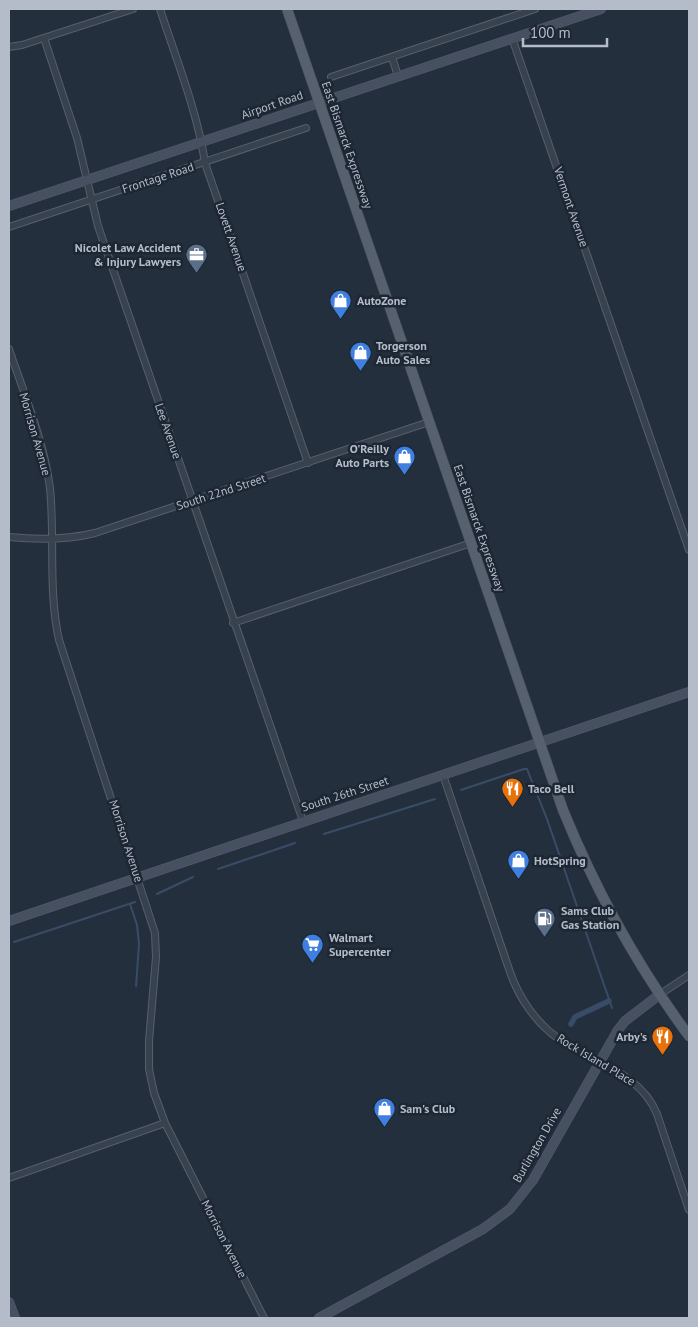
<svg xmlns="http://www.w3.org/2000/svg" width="698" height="1327" font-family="'PT Sans',sans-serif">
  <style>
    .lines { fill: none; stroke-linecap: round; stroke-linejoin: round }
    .stream { stroke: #394c67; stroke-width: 2 }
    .canal { stroke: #394c67; stroke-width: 5.5 }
    .street-casing { stroke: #565f6c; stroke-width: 8 }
    .secondary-casing { stroke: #565f6c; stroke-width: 10 }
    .primary-casing { stroke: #414a57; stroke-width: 11 }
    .street { stroke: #38414e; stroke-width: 6 }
    .secondary { stroke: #465061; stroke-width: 9 }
    .primary { stroke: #56606e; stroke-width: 10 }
    .labels { text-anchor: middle; stroke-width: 5; stroke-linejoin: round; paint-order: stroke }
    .street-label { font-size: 12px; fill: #b4bcc9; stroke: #1d2633 }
    .poi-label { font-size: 12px; font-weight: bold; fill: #b4bcc9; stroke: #1d2633; text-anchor: start }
  </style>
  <rect width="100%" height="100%" fill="#242f3e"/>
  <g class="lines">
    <path class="stream" d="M461 790 524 769H527L547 819 612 1008
      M324 834 435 799
      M218 869 295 843
      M157 894 193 877
      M130 904 137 925 139 944 136 986
      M14 942 135 902"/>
    <path class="canal" d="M571 1024 575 1017 609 1001"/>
    <defs>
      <path id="street" d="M160 9C176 59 197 110 205 163L308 463
        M44 38 77 138 98 226 303 821
        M512 38 689 550
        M9 47 22 45 133 9
        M392 57 398 76
        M331 77 535 9
        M9 227 306 128
        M9 349C24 394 44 441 50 488 55 539 48 590 59 640L155 933 156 957 149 1041V1069L154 1093 165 1123 264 1318
        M9 537C38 540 66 540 95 533L429 422
        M233 623 471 543
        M443 775 510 972C519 998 536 1023 559 1039 593 1063 640 1072 657 1114L689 1210
        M659 995 689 975
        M9 1178 165 1123"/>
      <path id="secondary" d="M9 206 601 9
        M9 921 689 692
        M9 1302 15 1318
        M319 1318 483 1229 510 1209 533 1180 618 1030 625 1021 659 995"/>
      <path id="primary" d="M287 9 563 810C596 891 637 966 689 1036"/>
    </defs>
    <use href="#street" class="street-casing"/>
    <use href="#secondary" class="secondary-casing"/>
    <use href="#primary" class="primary-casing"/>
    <use href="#street" class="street"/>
    <use href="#secondary" class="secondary"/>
    <use href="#primary" class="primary"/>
  </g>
  <defs>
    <symbol id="office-pin" viewBox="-11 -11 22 30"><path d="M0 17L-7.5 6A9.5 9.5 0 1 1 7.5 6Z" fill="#5c6f8a" stroke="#1d2633"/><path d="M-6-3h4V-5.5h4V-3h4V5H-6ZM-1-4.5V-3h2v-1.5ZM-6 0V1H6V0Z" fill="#fff"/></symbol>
    <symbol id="shop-pin" viewBox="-11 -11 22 30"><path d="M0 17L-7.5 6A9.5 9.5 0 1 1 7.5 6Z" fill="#3f7fe0" stroke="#1d2633"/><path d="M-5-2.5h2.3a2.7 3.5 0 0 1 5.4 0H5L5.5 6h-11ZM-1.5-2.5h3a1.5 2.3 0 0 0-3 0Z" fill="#fff"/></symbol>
    <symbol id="restaurant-pin" viewBox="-11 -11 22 30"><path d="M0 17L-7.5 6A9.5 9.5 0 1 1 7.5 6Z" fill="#e8710a" stroke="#1d2633"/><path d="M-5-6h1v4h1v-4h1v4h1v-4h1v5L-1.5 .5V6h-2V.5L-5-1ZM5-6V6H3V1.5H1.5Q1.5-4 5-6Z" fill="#fff"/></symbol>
    <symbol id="fuel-pin" viewBox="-11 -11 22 30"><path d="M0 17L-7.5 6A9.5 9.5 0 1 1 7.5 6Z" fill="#5c6f8a" stroke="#1d2633"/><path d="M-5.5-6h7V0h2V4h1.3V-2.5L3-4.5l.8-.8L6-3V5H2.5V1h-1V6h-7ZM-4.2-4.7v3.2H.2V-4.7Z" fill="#fff"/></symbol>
    <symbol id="supermarket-pin" viewBox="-11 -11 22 30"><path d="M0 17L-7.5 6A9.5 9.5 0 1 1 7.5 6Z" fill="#3f7fe0" stroke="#1d2633"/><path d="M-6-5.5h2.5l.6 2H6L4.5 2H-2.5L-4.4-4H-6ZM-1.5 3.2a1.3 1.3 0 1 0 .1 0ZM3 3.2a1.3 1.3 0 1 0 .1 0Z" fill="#fff"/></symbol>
  </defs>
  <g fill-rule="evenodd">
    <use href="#office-pin" x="184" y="242" width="25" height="34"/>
    <use href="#shop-pin" x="328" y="288" width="25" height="34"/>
    <use href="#shop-pin" x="348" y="340" width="25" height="34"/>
    <use href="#shop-pin" x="392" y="444" width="25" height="34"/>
    <use href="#restaurant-pin" x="500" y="776" width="25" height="34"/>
    <use href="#shop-pin" x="506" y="848" width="25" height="34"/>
    <use href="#fuel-pin" x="532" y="906" width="25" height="34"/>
    <use href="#supermarket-pin" x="300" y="932" width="25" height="34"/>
    <use href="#restaurant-pin" x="650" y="1024" width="25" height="34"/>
    <use href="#shop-pin" x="372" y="1096" width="25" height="34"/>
  </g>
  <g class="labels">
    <g class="street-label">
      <text transform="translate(272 105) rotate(-19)" y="4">Airport Road</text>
      <text transform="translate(347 145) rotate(71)" y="4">East Bismarck Expressway</text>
      <text transform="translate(158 178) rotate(-18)" y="4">Frontage Road</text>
      <text transform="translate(571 207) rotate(71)" y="4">Vermont Avenue</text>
      <text transform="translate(231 237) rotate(71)" y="4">Lovett Avenue</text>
      <text transform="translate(168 431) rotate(71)" y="4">Lee Avenue</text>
      <text transform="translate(35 434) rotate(74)" y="4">Morrison Avenue</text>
      <text transform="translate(221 492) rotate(-18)" y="4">South 22nd Street</text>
      <text transform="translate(479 528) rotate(71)" y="4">East Bismarck Expressway</text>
      <text transform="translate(345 794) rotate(-18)" y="4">South 26th Street</text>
      <text transform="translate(126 841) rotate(72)" y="4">Morrison Avenue</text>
      <text transform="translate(596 1060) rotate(31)" y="4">Rock Island Place</text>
      <text transform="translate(537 1145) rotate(-60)" y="4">Burlington Drive</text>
      <text transform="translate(224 1239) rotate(63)" y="4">Morrison Avenue</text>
    </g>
    <g class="poi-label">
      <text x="181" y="252" text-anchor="end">Nicolet Law Accident<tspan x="181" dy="14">&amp; Injury Lawyers</tspan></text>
      <text x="357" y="305">AutoZone</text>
      <text x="376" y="350">Torgerson<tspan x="376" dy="14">Auto Sales</tspan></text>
      <text x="389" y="453" text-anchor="end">O'Reilly<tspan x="389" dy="14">Auto Parts</tspan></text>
      <text x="528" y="793">Taco Bell</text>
      <text x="534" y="865">HotSpring</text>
      <text x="561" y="915">Sams Club<tspan x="561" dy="14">Gas Station</tspan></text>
      <text x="329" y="942">Walmart<tspan x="329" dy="14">Supercenter</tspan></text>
      <text x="647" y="1041" text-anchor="end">Arby's</text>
      <text x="400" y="1113">Sam's Club</text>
    </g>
  </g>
  <rect width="698" height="1327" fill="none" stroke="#b4bcc9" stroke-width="20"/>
  <path d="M523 38v8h84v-8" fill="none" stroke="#b4bcc9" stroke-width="2.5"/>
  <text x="530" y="38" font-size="15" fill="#b4bcc9" stroke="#1d2633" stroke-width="4" paint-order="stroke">100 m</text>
</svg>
